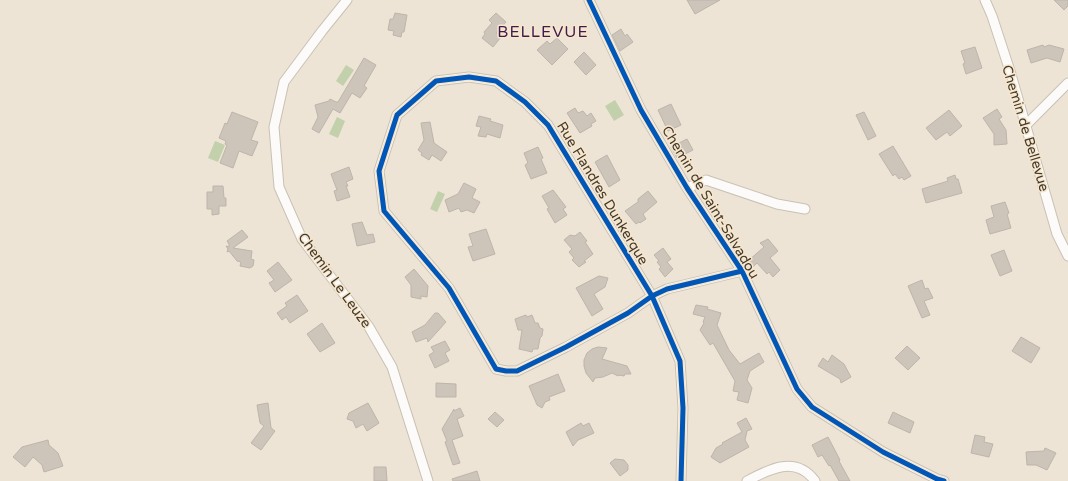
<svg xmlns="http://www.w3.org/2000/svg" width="1068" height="481" font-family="'Varela Round',sans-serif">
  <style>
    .water { fill: #c2d0ac }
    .building { fill: #cdc4ba; stroke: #beb5ab }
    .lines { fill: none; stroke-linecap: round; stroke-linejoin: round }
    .minor-casing { stroke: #c8c1b5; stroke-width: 11 }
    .minor { stroke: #fcfbf9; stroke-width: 9 }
    .cycleway-casing { stroke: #f7e6cb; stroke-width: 8 }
    .cycleway { stroke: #0057b8; stroke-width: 5 }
    .labels { text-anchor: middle; stroke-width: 3; stroke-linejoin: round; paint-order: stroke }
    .street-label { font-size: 14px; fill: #413a30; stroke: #f7e6cb }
    .quarter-label { font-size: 16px; letter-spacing: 1px; fill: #3f1a50; stroke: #f7e6cb }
  </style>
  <rect width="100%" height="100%" fill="#ede4d5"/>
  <path class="water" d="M346 65 354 70 343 86 336 81Z
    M615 100 624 115 614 121 605 106Z
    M337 117 345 121 338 138 329 134Z
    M215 141 225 145 218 162 208 158Z
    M438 191 445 194 437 212 430 209Z"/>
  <path class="building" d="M687 0H720L695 14Z
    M1054 0H1068V6L1064 10Z
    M395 13 407 15 404 32H402L401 37 393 35 394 31 388 30 390 19H393Z
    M496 13 506 22 496 33 501 37 493 47 482 38 485 34 484 32 492 23 489 20Z
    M621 29 625 36 627 34 633 42 620 51 612 35Z
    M557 38 568 49 552 65 537 50 547 41 550 44Z
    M1043 45 1044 47 1049 45 1064 49 1060 62 1047 58 1031 63 1027 50Z
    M975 47 982 68 966 74 963 64 965 63 961 51Z
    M584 52 596 65 586 75 574 62Z
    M364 58 376 65 364 86 367 88 360 98 352 93 340 113 333 109 319 133 312 129 318 117 315 105 329 101 330 99 336 102H338Z
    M671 104 681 125 668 131 658 110Z
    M575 108 578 113 583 111 587 116 591 113 596 121 591 124 592 126 580 133 567 113Z
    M997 109 1002 117 999 119 1006 130 1007 144 994 145V134L983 118Z
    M949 110 962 126 950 136 947 132 936 140 926 128Z
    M232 112 258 122 251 140 258 142 252 156 239 151 233 168 220 163 227 145 225 144 226 141 219 138 225 123 227 124Z
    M864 112 876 136 868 140 856 115Z
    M479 116 491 119 490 121 503 125 500 138 487 134 486 137 478 136 481 127 476 126Z
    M430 122 434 143 447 152 441 161 432 155 429 160 421 155 422 153 418 150 424 140 421 123Z
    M687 139 693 150 677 158 671 147Z
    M893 146 911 176 904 180 902 177 899 179 895 174 893 176 879 154Z
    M538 147 543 158 541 159 547 173 531 179 525 165 528 163 524 153Z
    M607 155 620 180 609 187 595 162Z
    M349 167 353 179 346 182 348 186H346L350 197 337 201 334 191 337 190 331 174Z
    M955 175 956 179H958L962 193 926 203 922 189 948 181 947 178Z
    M464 183 476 189 472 198 480 202 474 213 467 210 461 212 459 208 449 212 445 200 458 194Z
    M213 186H223L224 198H226V206H219V214L212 215V209H207V192H213Z
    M553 190 566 207 563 209 567 215 555 223 547 209 549 208 542 196Z
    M648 191 657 202 643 214 646 219 640 223 639 222 636 224 625 211 638 202V199Z
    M1005 202 1009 213 1007 214 1011 228 990 234 986 220 994 217 991 206Z
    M362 222 367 235 373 234 375 242 357 246 352 224Z
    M486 229 495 254 473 261 468 247 473 246 469 234Z
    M242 230 248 237 233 248 252 251 251 259 254 260 253 266 250 268 240 266 241 262 237 261 229 251 227 252 228 249 226 246 229 247V244L227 241Z
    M580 232 587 241 585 242 593 254 584 261 586 262 579 267 572 260 574 258 569 252 572 249 564 240 570 235 575 236Z
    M768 239 778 251 770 258 780 270 773 277 769 272 767 274 757 263 753 267 748 261 764 247 760 243Z
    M663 248 671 259 667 262 673 269 665 277 659 269 661 267 657 262 659 261 654 255Z
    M1004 250 1012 271 1000 276 991 255Z
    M278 262 292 280 275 292 269 283 274 280 267 271Z
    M414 269 428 286 427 297 421 296V299L411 297V285L405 277Z
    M599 276 608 278 605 287 594 294 603 309 592 316 576 288Z
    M922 280 925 289 928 288 933 298 924 301 930 315 922 318 908 286Z
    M297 295 308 311 290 323 286 317 282 320 277 313 287 306 285 303Z
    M696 305 708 307 707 309 721 313 717 325 729 350 740 364 759 353 764 362 750 371 747 380 752 388 748 403 737 400 739 392 733 391 735 381 713 343 710 345 700 330 704 323 703 322 705 317 693 314Z
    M435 313H438L446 322 428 342 427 338 416 342 412 332 425 325Z
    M526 315 527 317 532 315 535 323H538L540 328 543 329 542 336 540 338 538 349H533L532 352 519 349 522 330H518L515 319Z
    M322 323 335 343 320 352 307 334Z
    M1021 337 1040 348 1031 363 1012 351Z
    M445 341 450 350 445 353 449 361 435 368 429 355 434 352 431 347Z
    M907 346 920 358 908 370 895 358Z
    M598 347 607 348 602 359 627 366 631 374H625L624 376 619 375 618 376 612 373 603 377 595 378 593 382 586 373 584 366V360L587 353 592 349Z
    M832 355 844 364 851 377 841 383 840 379 818 366 823 358 828 362Z
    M558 374 565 391 549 397 550 400 545 402 542 408 537 405 529 386Z
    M436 383 456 384V397H436Z
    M268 403 271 428 275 431 261 450 251 443 264 426 260 423 257 405Z
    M368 403 379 423 367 431 363 424 356 428 353 421 347 419 349 413Z
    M460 408 464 416 457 419 463 436 452 440 460 463 453 465 445 442 447 441 442 429 454 409V411Z
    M495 412 504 420 497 427 488 419Z
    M893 412 914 422 910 433 888 423Z
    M746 418 752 429 747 431 745 440 749 447 720 463 711 457 716 448 723 444 722 443 742 432 737 423Z
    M581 423 583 426 589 423 594 433 578 440 573 446 566 432Z
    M975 435 985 437 984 442 993 444 989 457 971 453Z
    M828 437 840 460 839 461 850 481H839L830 465 829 466 822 455 818 457 812 445Z
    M48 440 49 445 58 453 63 466 44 472 42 465 33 457 25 467 13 457 22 447Z
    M1045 448 1056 453 1047 470 1036 465H1027L1026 452 1044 451Z
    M615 459 624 460 628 465V470L620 476 610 463Z
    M374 467H386L387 481H374Z
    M477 471 480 481H453L452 479Z"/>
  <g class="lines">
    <defs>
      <path id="minor" d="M347 0 322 31 284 82 274 127 279 187 302 239 369 327 392 367 428 481
        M589 0 641 110 687 188 742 271 797 389 812 407 883 452 937 479 944 481
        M985 0 992 16 1010 71 1057 234 1068 256
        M1026 125 1068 83
        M687 188 706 180 777 204 805 209
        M681 481 683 408 680 361 652 296 548 125 525 102 496 81 469 77 436 81 397 115 379 171 384 211 449 288 496 369 506 371H517L566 347 628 313 652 296 667 289 742 271
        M747 481C769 469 796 455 815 481"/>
    </defs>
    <use href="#minor" class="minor-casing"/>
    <use href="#minor" class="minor"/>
    <defs>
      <path id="cycleway" d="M589 0 641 110 687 188 742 271 797 389 812 407 883 452 937 479 944 481
        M681 481 683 408 680 361 652 296 548 125 525 102 496 81 469 77 436 81 397 115 379 171 384 211 449 288 496 369 506 371H517L566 347 628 313 652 296 667 289 742 271"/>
    </defs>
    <use href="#cycleway" class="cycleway-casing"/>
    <use href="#cycleway" class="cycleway"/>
  </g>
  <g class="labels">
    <g class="street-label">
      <text transform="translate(1026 128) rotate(73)" y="5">Chemin de Bellevue</text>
      <text transform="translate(603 193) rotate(59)" y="5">Rue Flandres Dunkerque</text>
      <text transform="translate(711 202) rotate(59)" y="5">Chemin de Saint-Salvadou</text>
      <text transform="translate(335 280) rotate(54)" y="5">Chemin Le Leuze</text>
    </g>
    <g class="quarter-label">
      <text x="543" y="37">BELLEVUE</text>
    </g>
  </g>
</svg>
